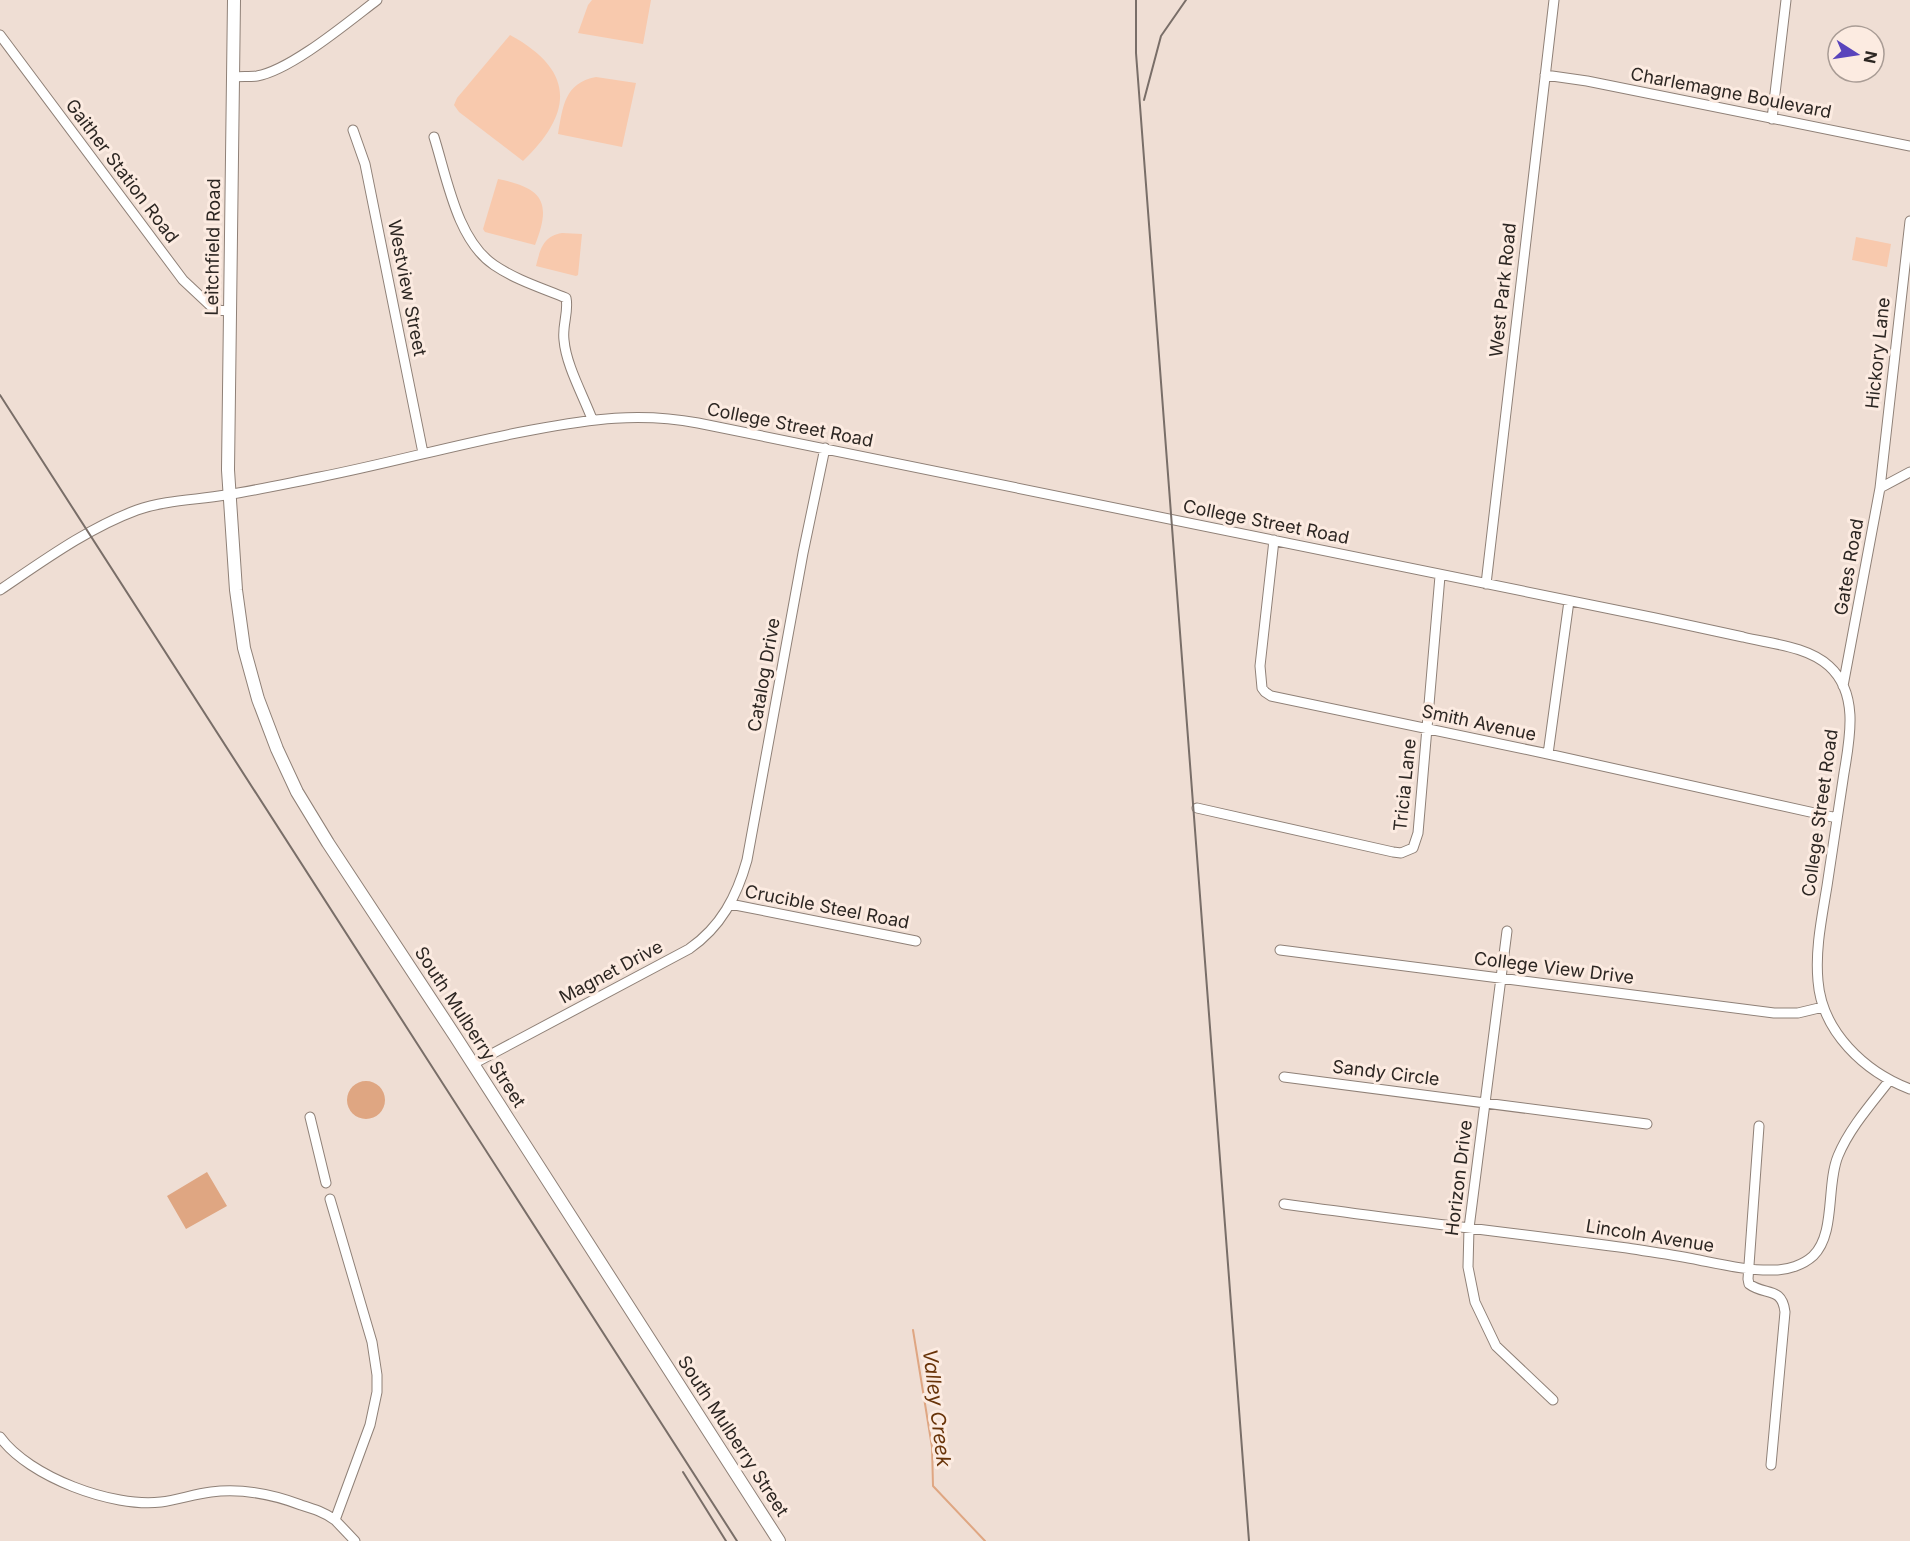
<svg xmlns="http://www.w3.org/2000/svg" width="1910" height="1541" font-family="Inter,sans-serif">
  <style>
    .green { fill: #f8c9ad }
    .water { fill: #dfa682 }
    .lines { fill: none; stroke-linecap: round; stroke-linejoin: round }
    .stream { stroke: #dfa682; stroke-width: 2 }
    .minor-casing { stroke: #8f8077; stroke-width: 11 }
    .major-casing { stroke: #8f8077; stroke-width: 14 }
    .minor { stroke: #fff; stroke-width: 9 }
    .major { stroke: #fff; stroke-width: 12 }
    .rail { stroke: #796e68; stroke-width: 2 }
    .labels { text-anchor: middle; stroke-width: 6; stroke-linejoin: round; paint-order: stroke }
    .street-label { font-size: 18px; fill: #2c2622; stroke: #fcebe1 }
    .water-label { font-size: 20px; font-style: italic; fill: #683308; stroke: #fcebe1 }
  </style>
  <rect width="100%" height="100%" fill="#efded4"/>
  <path class="green" d="M592 0H651L643 44 578 33 588 5Z
    M510 35C576 71 573 113 523 161L459 112 454 105 457 98Z
    M596 77 636 83 622 147 558 134C563 107 564 83 596 77Z
    M498 179C543 188 552 202 535 245L485 232 483 229Z
    M562 233 582 234 578 275 576 276 536 266C540 250 543 236 562 233Z
    M1856 237 1891 244 1887 267 1852 260Z"/>
  <path class="water" d="M347 1100a19 19 0 1 1 38 0a19 19 0 1 1-38 0Z
    M207 1172 227 1206 186 1229 167 1196Z"/>
  <g class="lines">
    <path class="stream" d="M913 1330 932 1447 933 1486 985 1541"/>
    <defs>
      <path id="minor" d="M0 35 183 280 215 310 230 311
        M1545 75 1587 81 1910 146
        M233 77C241 76 249 77 257 76 291 70 348 22 377 0
        M1772 119 1786 0
        M353 130 365 164 423 453
        M434 137C447 178 457 240 494 265 516 280 542 288 566 298 569 312 562 325 564 340 566 365 583 395 592 419
        M1880 488 1910 221
        M1274 540 1260 666 1262 688 1265 692 1271 696 1548 754 1837 818
        M1486 584 1554 0
        M0 590C43 561 88 528 137 510 166 500 196 500 226 495 258 490 289 483 320 477 391 463 461 443 532 430 591 419 639 412 698 423L1655 618C1684 624 1714 631 1743 637 1771 644 1807 646 1829 666 1859 693 1850 738 1844 773 1838 811 1833 848 1827 886 1822 917 1815 949 1818 981 1822 1032 1865 1072 1910 1089
        M1843 686 1880 488 1910 472
        M1548 754 1569 601
        M1197 808 1393 852 1401 853 1413 848 1418 833 1440 576
        M730 904 916 941
        M1507 931 1469 1228 1468 1267 1475 1302 1496 1346 1553 1400
        M1280 950 1774 1013H1798L1823 1007
        M473 1064 689 949C721 927 737 896 747 860L803 553 825 448
        M1284 1077 1647 1124
        M310 1117 326 1183
        M1759 1126 1748 1279 1749 1284C1765 1296 1782 1286 1785 1312L1771 1465
        M330 1199 372 1342 377 1375V1392L370 1425 335 1520 355 1541
        M1284 1204C1399 1220 1513 1233 1627 1248 1651 1252 1675 1255 1699 1260 1724 1265 1750 1271 1775 1270 1788 1270 1803 1265 1813 1256 1836 1234 1826 1185 1838 1156 1849 1129 1871 1104 1889 1081
        M0 1437C29 1477 113 1508 161 1502 178 1500 194 1494 211 1492 243 1488 272 1494 301 1505 314 1509 324 1512 335 1520"/>
      <path id="major" d="M234 0 228 470 236 590 244 648 258 699 277 749 297 792 328 843 455 1036 779 1541"/>
    </defs>
    <use href="#minor" class="minor-casing"/>
    <use href="#major" class="major-casing"/>
    <use href="#minor" class="minor"/>
    <use href="#major" class="major"/>
    <path class="rail" d="M1136 0V53L1249 1541
      M1144 100 1161 36 1186 0
      M0 395 737 1541
      M683 1472 726 1541"/>
  </g>
  <g class="labels">
    <g class="street-label">
      <text transform="translate(1731 93) rotate(11)" y="6">Charlemagne Boulevard</text>
      <text transform="translate(122 171) rotate(53)" y="6">Gaither Station Road</text>
      <text transform="translate(213 247) rotate(-89)" y="6">Leitchfield Road</text>
      <text transform="translate(407 288) rotate(79)" y="6">Westview Street</text>
      <text transform="translate(1503 290) rotate(-84)" y="6">West Park Road</text>
      <text transform="translate(1878 353) rotate(-84)" y="6">Hickory Lane</text>
      <text transform="translate(790 425) rotate(11)" y="6">College Street Road</text>
      <text transform="translate(1266 522) rotate(11)" y="6">College Street Road</text>
      <text transform="translate(1849 567) rotate(-80)" y="6">Gates Road</text>
      <text transform="translate(764 675) rotate(-80)" y="6">Catalog Drive</text>
      <text transform="translate(1479 723) rotate(12)" y="6">Smith Avenue</text>
      <text transform="translate(1405 785) rotate(-84)" y="6">Tricia Lane</text>
      <text transform="translate(1820 813) rotate(-82)" y="6">College Street Road</text>
      <text transform="translate(827 907) rotate(11)" y="6">Crucible Steel Road</text>
      <text transform="translate(1554 968) rotate(7)" y="6">College View Drive</text>
      <text transform="translate(611 972) rotate(-28)" y="6">Magnet Drive</text>
      <text transform="translate(470 1027) rotate(57)" y="6">South Mulberry Street</text>
      <text transform="translate(1386 1073) rotate(7)" y="6">Sandy Circle</text>
      <text transform="translate(1459 1178) rotate(-83)" y="6">Horizon Drive</text>
      <text transform="translate(1650 1236) rotate(9)" y="6">Lincoln Avenue</text>
      <text transform="translate(733 1436) rotate(57)" y="6">South Mulberry Street</text>
    </g>
    <g class="water-label">
      <text transform="translate(937 1408) rotate(83)" y="7">Valley Creek</text>
    </g>
  </g>
  <g transform="translate(1856 54) rotate(102)"><circle r="28" fill="#fcebe1" stroke="#a99c95" stroke-width="1.5"/>
  <path d="M0-4.5L10 22L0 15L-10 22Z" fill="#5944bc"/>
  <text y="-9" font-size="16" font-weight="bold" text-anchor="middle" fill="#2c2622">N</text>
  </g>
</svg>
